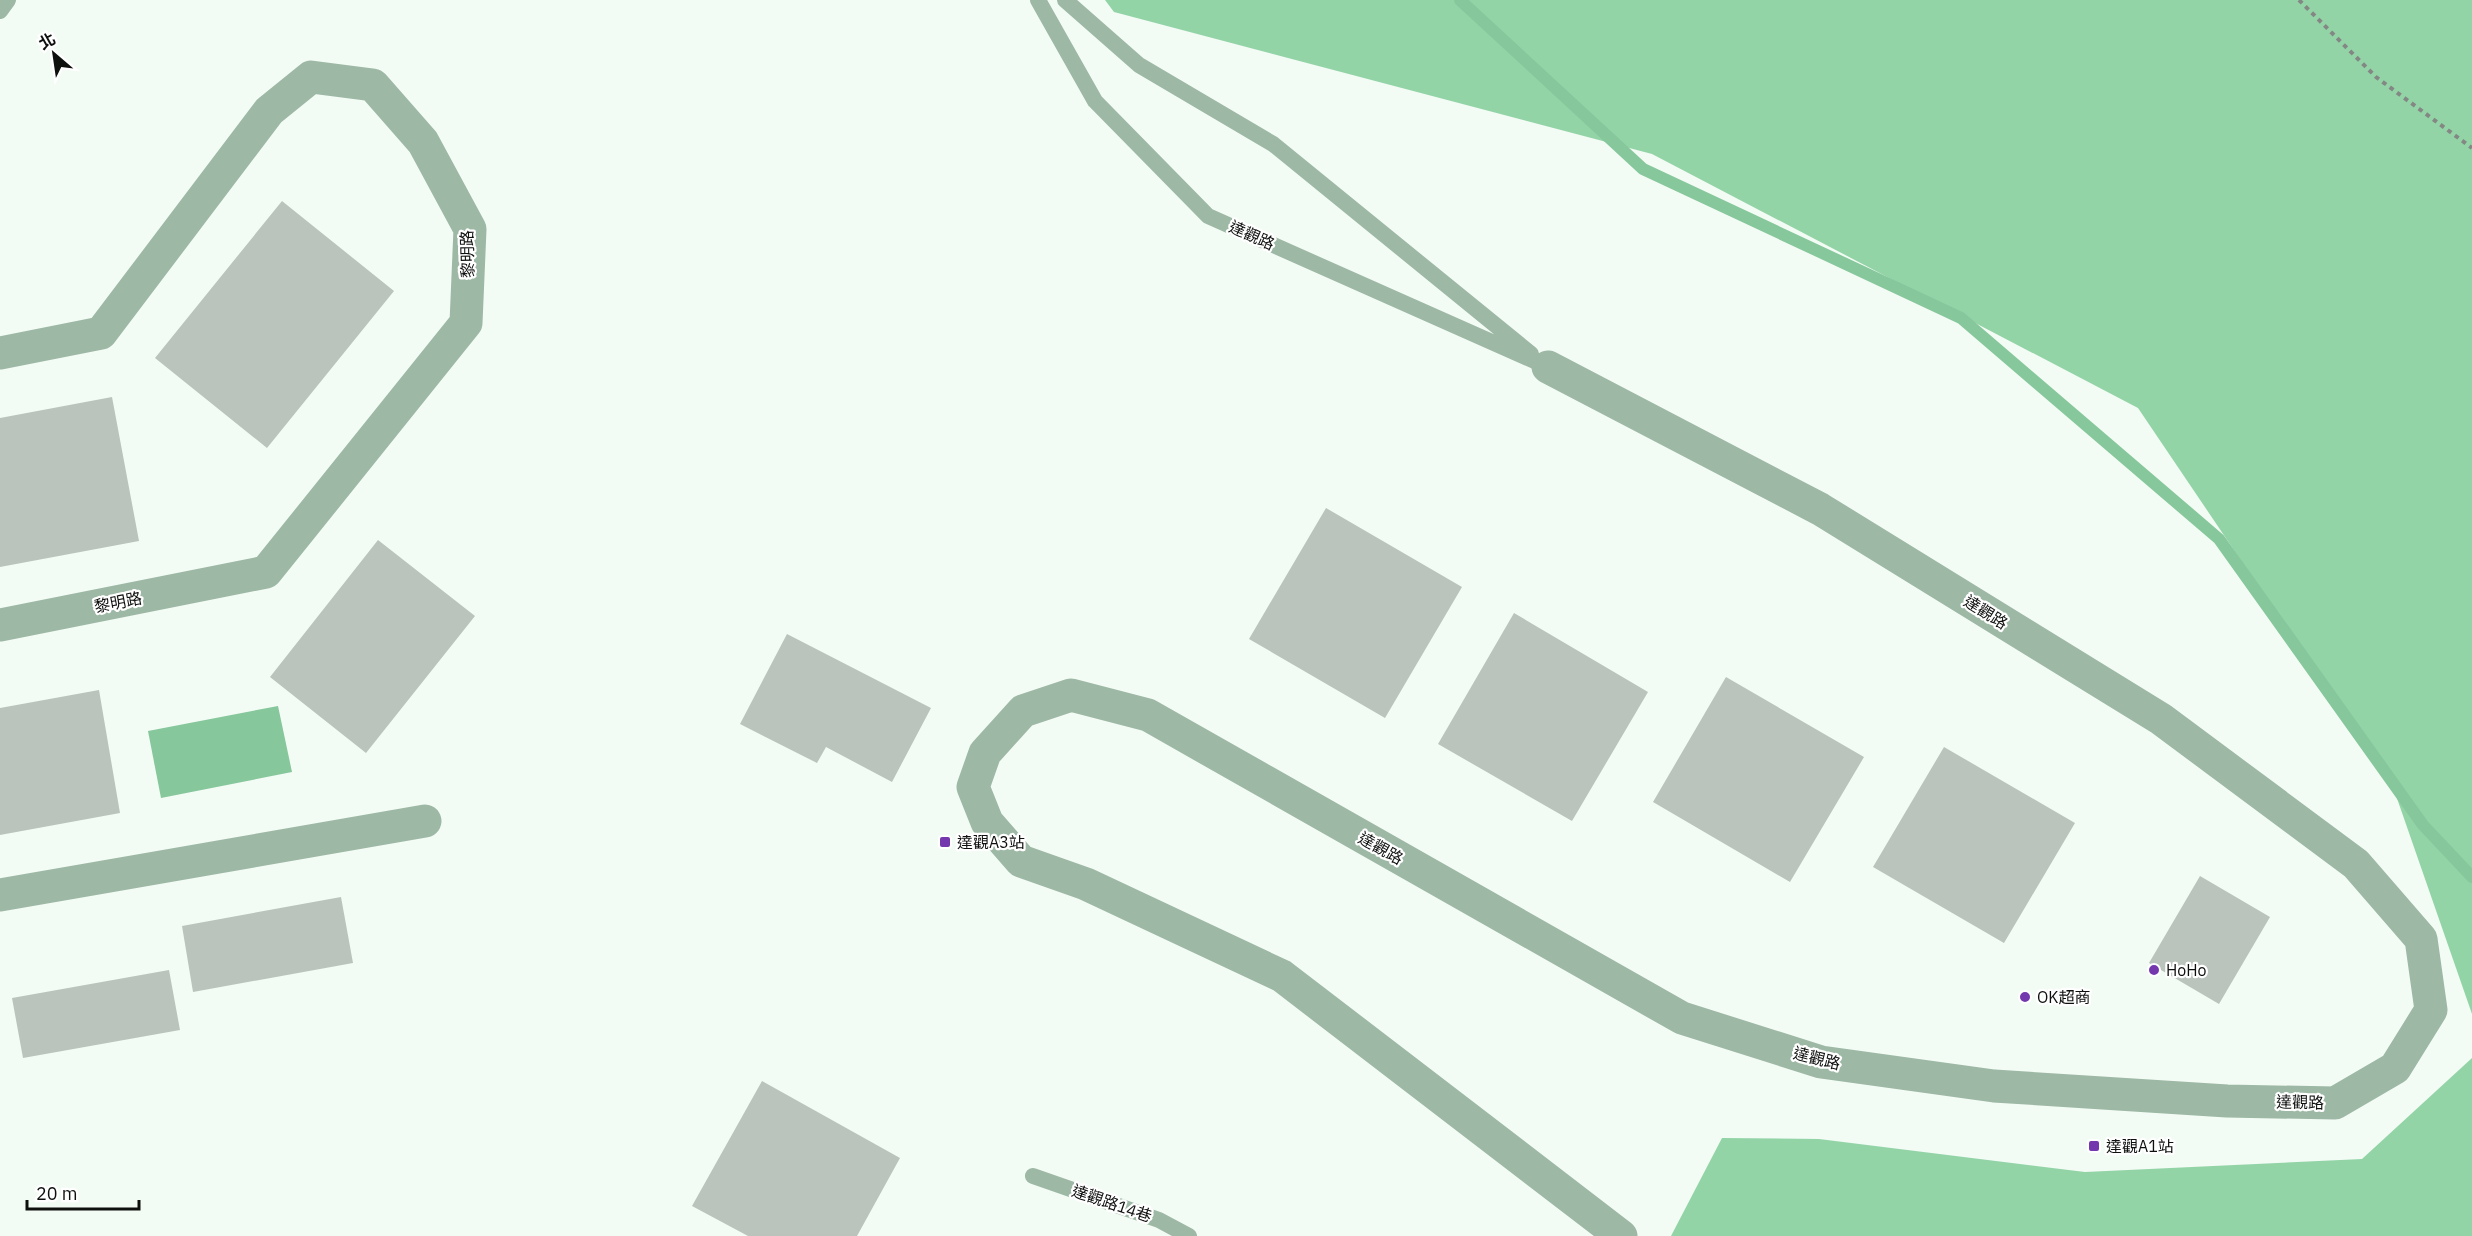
<svg xmlns="http://www.w3.org/2000/svg" width="2472" height="1236" font-family="'IBM Plex Sans','Noto Sans TC',sans-serif">
  <style>
    .forest { fill: #93d4a7 }
    .water { fill: #86c79b }
    .lines { fill: none; stroke-linecap: round; stroke-linejoin: round }
    .stream { stroke: #86c79b; stroke-width: 12 }
    .building { fill: #bbc3bd }
    .path { stroke: #838884; stroke-width: 4; stroke-dasharray: 4.5 4.5; stroke-linecap: butt }
    .lane { stroke: #9db8a4; stroke-width: 16 }
    .street { stroke: #9db8a4; stroke-width: 33 }
    .poi-dot { fill: #7437ad; stroke: #fff; stroke-width: 2 }
    .labels { text-anchor: middle; stroke-width: 4.5; stroke-linejoin: round; paint-order: stroke }
    .street-label { font-size: 16px; fill: #0e100e; stroke: #fff }
    .poi-label { font-size: 16px; fill: #0e100e; stroke: #fff; text-anchor: start }
  </style>
  <rect width="100%" height="100%" fill="#f3fbf5"/>
  <path class="forest" d="M1105 0H2472V1014L2392 784 2138 408 1652 154 1114 12Z
    M2472 1058V1236H1671L1722 1138 1819 1139 2085 1172 2362 1159Z"/>
  <path class="water" d="M278 706 292 772 161 798 148 731Z"/>
  <g class="lines">
    <path class="stream" d="M1460 0 1643 169 1961 318 2219 539 2423 825 2472 877"/>
  </g>
  <path class="building" d="M282 201 394 291 267 448 155 358Z
    M112 397 139 541 0 567V418Z
    M1326 508 1462 587 1385 718 1249 639Z
    M378 540 475 616 366 753 270 677Z
    M1514 613 1648 692 1572 821 1438 744Z
    M787 634 931 708 892 782 826 747 817 763 740 724Z
    M1726 677 1864 757 1790 882 1653 802Z
    M99 690 120 813 0 835V708Z
    M1944 747 2075 823 2004 943 1873 867Z
    M2200 876 2270 917 2219 1004 2149 963Z
    M341 897 353 963 193 992 182 926Z
    M169 970 180 1030 23 1058 12 998Z
    M762 1081 900 1158 857 1236H748L692 1206Z"/>
  <g class="lines">
    <path class="path" d="M2299 0 2376 77 2472 148"/>
    <path class="lane" d="M1038 0 1095 101 1208 216 1548 367
      M1065 0 1139 65 1273 144 1531 354
      M0 11 8 0
      M1033 1176 1159 1220 1189 1236"/>
    <path class="street" d="M0 353 101 333 269 111 311 77 373 85 423 142 470 229 466 323 266 572 0 625
      M1548 367 1820 509 2161 719 2356 864 2421 939 2431 1010 2395 1068 2335 1103 2227 1101 1994 1086 1821 1062 1682 1018 1148 715 1071 695 1023 711 985 753 973 787 987 822 1021 861 1086 884 1282 976 1621 1236
      M0 895 425 821"/>
  </g>
  <g class="poi-dot">
    <rect x="939" y="836" width="12" height="12" rx="3"/>
    <circle cx="2154" cy="970" r="6"/>
    <circle cx="2025" cy="997" r="6"/>
    <rect x="2088" y="1140" width="12" height="12" rx="3"/>
  </g>
  <g class="labels">
    <g class="street-label">
      <text transform="translate(1252 235) rotate(24)" y="6">達觀路</text>
      <text transform="translate(467 254) rotate(-91)" y="6">黎明路</text>
      <text transform="translate(118 602) rotate(-11)" y="6">黎明路</text>
      <text transform="translate(1986 612) rotate(32)" y="6">達觀路</text>
      <text transform="translate(1381 848) rotate(29)" y="6">達觀路</text>
      <text transform="translate(1817 1058) rotate(14)" y="6">達觀路</text>
      <text transform="translate(2300 1102) rotate(1)" y="6">達觀路</text>
      <text transform="translate(1112 1203) rotate(19)" y="6">達觀路14巷</text>
    </g>
    <g class="poi-label">
      <text x="957" y="848">達觀A3站</text>
      <text x="2166" y="976">HoHo</text>
      <text x="2037" y="1003">OK超商</text>
      <text x="2106" y="1152">達觀A1站</text>
    </g>
  </g>
  <g transform="translate(54 54) rotate(331)" stroke="#ffffff" stroke-width="4.5" paint-order="stroke">
  <path d="M0-4.5L10 22L0 15L-10 22Z" fill="#0e100e"/>
  <text y="-9" font-size="16" font-weight="bold" text-anchor="middle" fill="#0e100e">北</text>
  </g>
  <path d="M27 1200v9h112v-9" fill="none" stroke="#0e100e" stroke-width="3"/>
  <text x="36" y="1200" font-size="18" fill="#0e100e" stroke="#ffffff" stroke-width="4.5" paint-order="stroke">20 m</text>
</svg>
